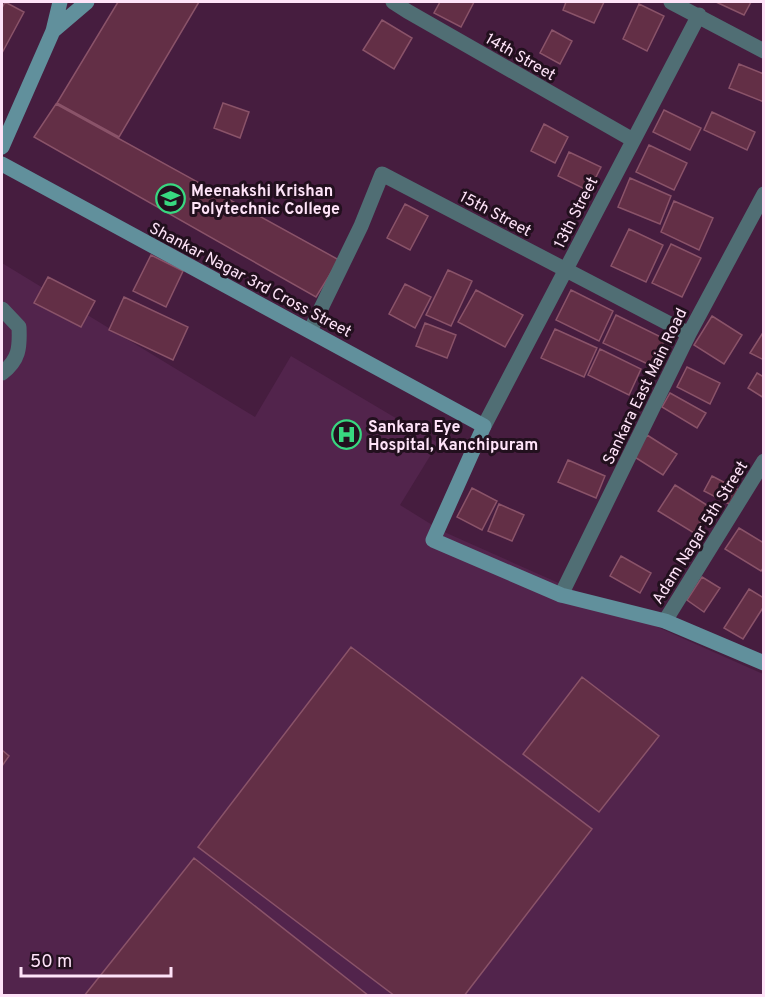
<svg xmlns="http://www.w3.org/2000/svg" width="765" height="997" font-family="Overpass,sans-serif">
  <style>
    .built { fill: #52244c }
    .building { fill: #632f46; stroke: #8a5369; stroke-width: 1.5 }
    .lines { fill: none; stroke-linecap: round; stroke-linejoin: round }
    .street { stroke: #506e74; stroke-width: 15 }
    .secondary { stroke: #61909c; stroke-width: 15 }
    .labels { text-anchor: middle; stroke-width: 6; stroke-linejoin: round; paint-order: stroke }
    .street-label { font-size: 16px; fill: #fee3f8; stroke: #22101e }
    .poi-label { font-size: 16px; font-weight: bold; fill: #fee3f8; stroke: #22101e; text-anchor: start }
  </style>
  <rect width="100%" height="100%" fill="#461d3f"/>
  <path class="built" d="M2 263 255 417 291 356 438 443 400 505 442 531 763 674V995H2Z"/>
  <path class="building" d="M5 2 24 12 2 53V8Z
    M118 2H199L119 137 57 103Z
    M440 2H474L461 27 434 13Z
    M566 2H604L594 23 563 10Z
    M716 2H751L744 15Z
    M639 4 664 16 647 51 623 39Z
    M382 20 412 38 394 69 363 50Z
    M552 30 572 41 560 64 540 53Z
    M739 64 764 74V102L729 88Z
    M223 103 249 112 240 138 214 128Z
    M56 104 339 260 316 297 34 137Z
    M664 110 701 128 690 150 653 132Z
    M712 112 755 132 747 150 704 130Z
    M544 124 568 137 555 163 531 151Z
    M649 145 687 163 674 190 636 172Z
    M569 152 601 167 589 191 558 176Z
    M630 178 671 196 660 224 618 207Z
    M674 201 713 218 699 250 661 232Z
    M405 204 428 216 410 250 387 238Z
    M629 229 663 245 646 282 611 266Z
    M671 244 701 258 682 297 652 283Z
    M151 255 183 271 166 307 133 291Z
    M448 270 472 281 451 326 426 315Z
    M48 277 95 301 81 327 34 303Z
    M405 284 431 297 415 328 389 314Z
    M476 290 523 315 505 347 458 322Z
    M571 290 613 311 599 341 556 320Z
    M124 297 188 327 173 360 109 330Z
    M616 315 665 339 652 366 603 343Z
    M712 316 742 335 724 364 694 345Z
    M425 323 456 335 447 358 416 346Z
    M555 329 597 348 584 377 541 358Z
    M764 331V360L750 353Z
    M600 349 641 369 629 395 588 375Z
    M687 367 720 383 710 404 677 387Z
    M757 373 764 377V398L748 388Z
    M670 393 706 413 697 428 662 407Z
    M647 435 677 454 663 475 633 456Z
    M568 460 605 476 596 498 558 482Z
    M712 476 741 491 733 506 704 491Z
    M675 485 710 507 694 533 658 511Z
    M472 488 497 501 482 530 457 517Z
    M499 504 524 515 512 541 488 531Z
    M739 528 764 543V567L761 571 725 549Z
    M621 556 651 573 640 593 610 576Z
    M702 577 720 588 704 612 687 600Z
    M749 589 764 598V606L743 639 724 628Z
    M351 647 592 829 464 996H395L198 847Z
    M582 677 659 736 599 812 523 754Z
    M2 750 9 756 2 766Z
    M194 858 369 996H84Z"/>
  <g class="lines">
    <path class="street" d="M393 2 407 11 633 140
      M671 2 764 51
      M2 309 19 327C20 348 19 360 2 373
      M310 331 361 226 382 174 689 334
      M484 426 699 15
      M561 595 689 334 764 194
      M665 621 764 461"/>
    <path class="secondary" d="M53 31 87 2
      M2 147 53 31 60 2
      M2 164 484 426 433 540 561 595 665 621 764 663"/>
  </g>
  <defs>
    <symbol id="university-ring" viewBox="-11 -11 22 22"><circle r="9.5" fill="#22101e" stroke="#38d880" stroke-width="1.5"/><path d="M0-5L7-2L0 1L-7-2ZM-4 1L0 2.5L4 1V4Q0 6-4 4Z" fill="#38d880"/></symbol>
    <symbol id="hospital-ring" viewBox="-11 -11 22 22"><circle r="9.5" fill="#22101e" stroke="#38d880" stroke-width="1.5"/><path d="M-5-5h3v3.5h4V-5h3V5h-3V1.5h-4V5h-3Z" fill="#38d880"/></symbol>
  </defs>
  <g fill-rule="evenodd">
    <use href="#university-ring" x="154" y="182" width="33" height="33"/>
    <use href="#hospital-ring" x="330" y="418" width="33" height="33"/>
  </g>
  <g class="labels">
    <g class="street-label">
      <text transform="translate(521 56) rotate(30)" y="6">14th Street</text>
      <text transform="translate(575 212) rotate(-63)" y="6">13th Street</text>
      <text transform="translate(496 213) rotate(28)" y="6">15th Street</text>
      <text transform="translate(251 279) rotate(28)" y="6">Shankar Nagar 3rd Cross Street</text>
      <text transform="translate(644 386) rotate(-64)" y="6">Sankara East Main Road</text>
      <text transform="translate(699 532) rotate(-58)" y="6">Adam Nagar 5th Street</text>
    </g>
    <g class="poi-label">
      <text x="191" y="196">Meenakshi Krishan<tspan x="191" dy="18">Polytechnic College</tspan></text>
      <text x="368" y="432">Sankara Eye<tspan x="368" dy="18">Hospital, Kanchipuram</tspan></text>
    </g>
  </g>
  <rect width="765" height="997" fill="none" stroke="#fee3f8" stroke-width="6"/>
  <path d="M21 967v9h150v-9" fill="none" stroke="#fee3f8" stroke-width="3"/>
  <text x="30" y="967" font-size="18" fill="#fee3f8" stroke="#22101e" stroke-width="4.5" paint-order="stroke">50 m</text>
</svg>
